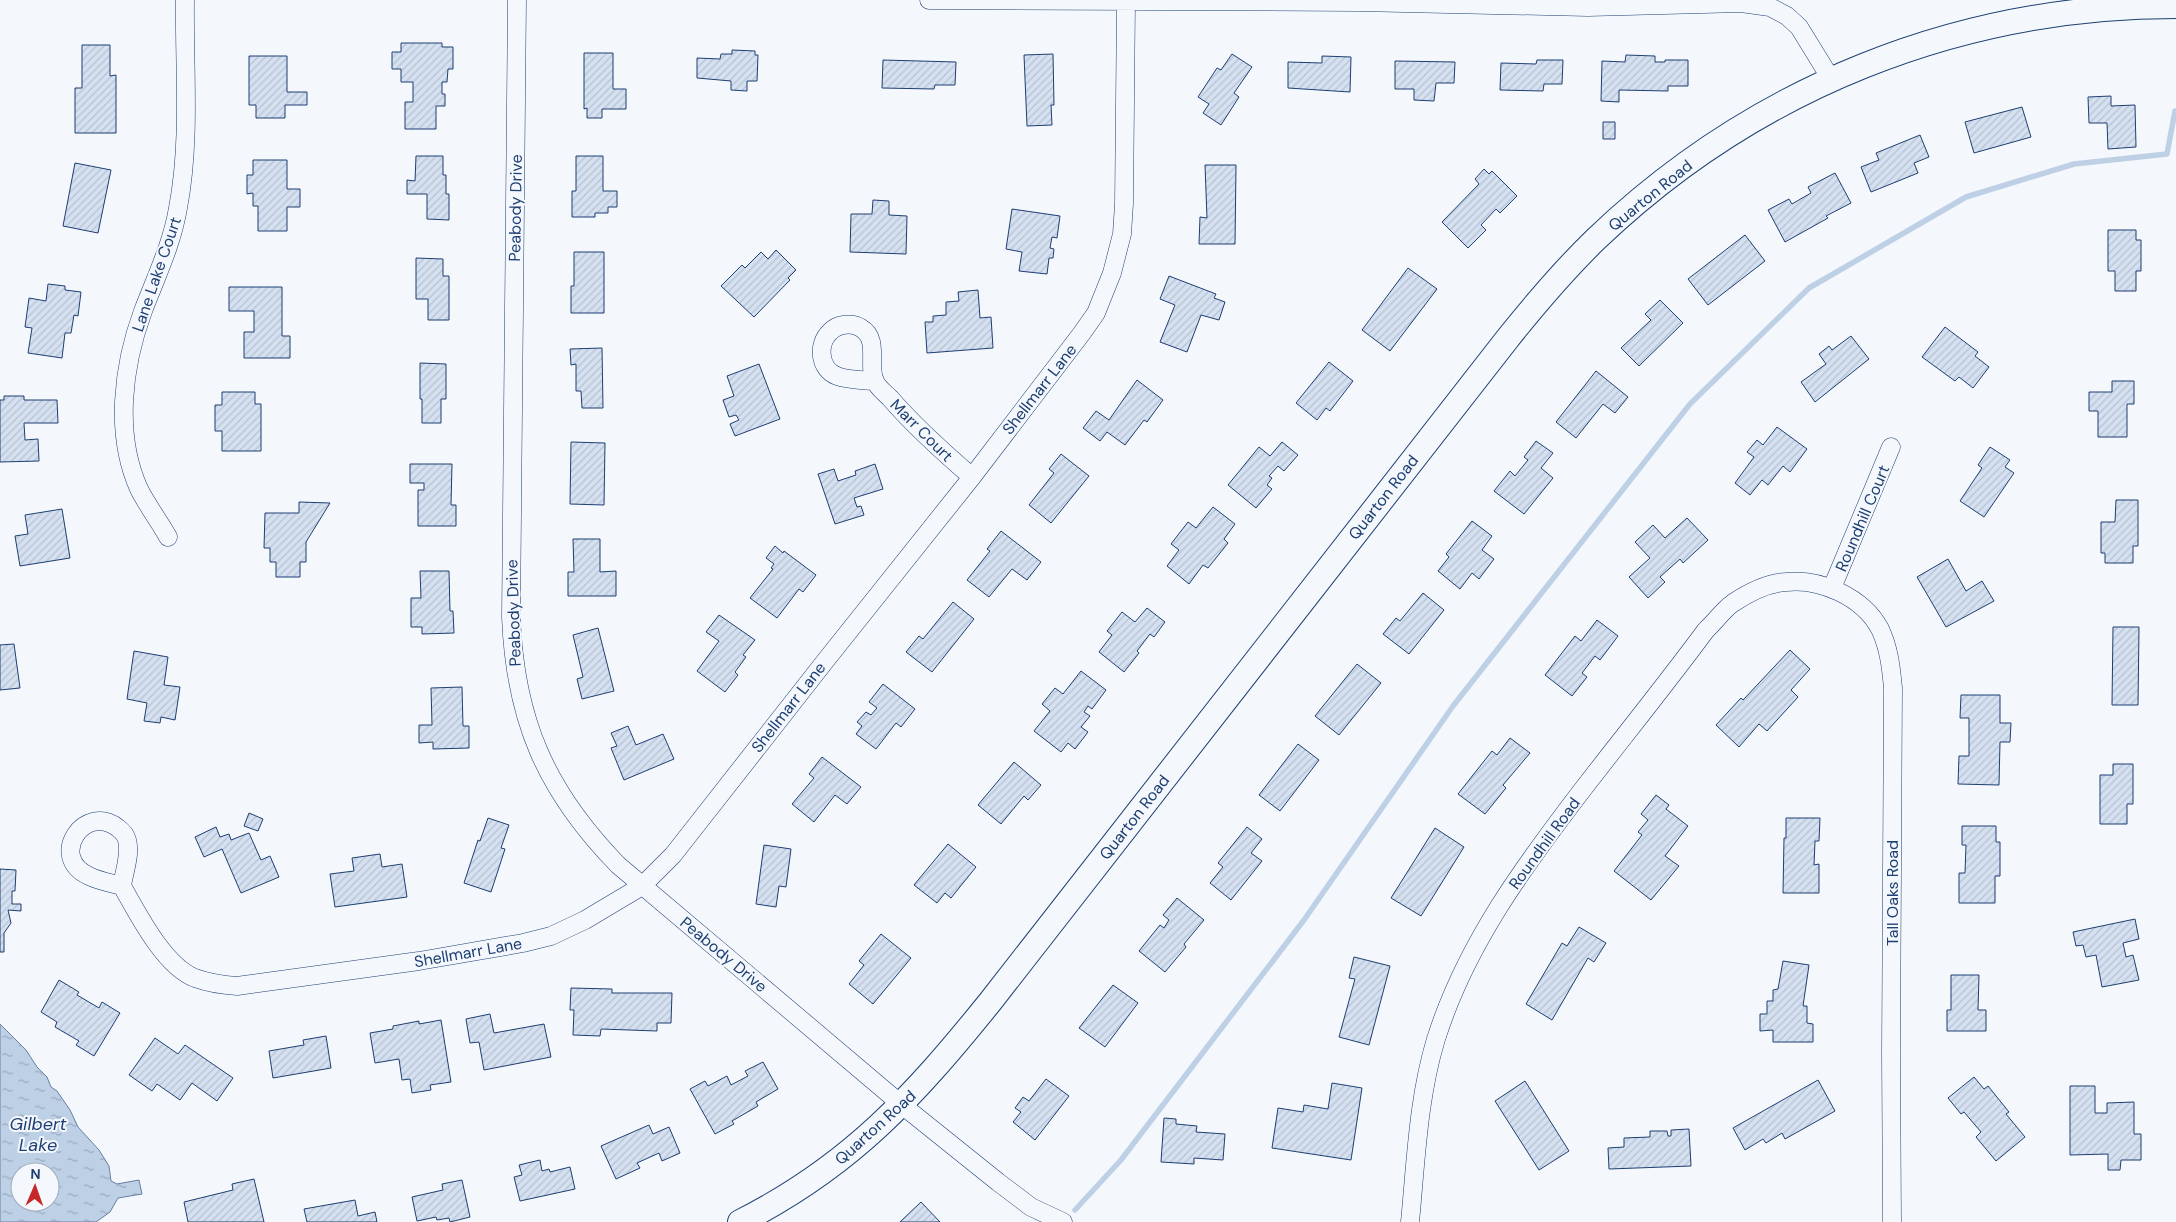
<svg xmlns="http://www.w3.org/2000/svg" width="2176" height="1222" font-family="'DM Sans',sans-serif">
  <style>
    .water { fill: url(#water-ripples); stroke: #687fa3; fill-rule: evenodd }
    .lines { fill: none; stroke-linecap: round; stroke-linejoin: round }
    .stream { stroke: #bed0e5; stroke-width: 5.5 }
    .building { fill: url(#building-hatch); stroke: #1d3f73 }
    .street-casing { stroke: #1d3f73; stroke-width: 19 }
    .secondary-casing { stroke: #1d3f73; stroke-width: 26 }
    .street { stroke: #f4f7fb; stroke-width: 18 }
    .secondary { stroke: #f4f7fb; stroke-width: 24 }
    .labels { text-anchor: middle; stroke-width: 4; stroke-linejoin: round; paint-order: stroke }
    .street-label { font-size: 16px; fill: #1d3f73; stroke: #f4f7fb }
    .water-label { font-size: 18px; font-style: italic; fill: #1d3f73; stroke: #f4f7fb }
  </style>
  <defs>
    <pattern id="water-ripples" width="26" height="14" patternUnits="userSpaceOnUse" patternTransform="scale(1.25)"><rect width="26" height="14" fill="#bed0e5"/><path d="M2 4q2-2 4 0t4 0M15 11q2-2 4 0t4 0" fill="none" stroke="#9aaabe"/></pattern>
    <pattern id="building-hatch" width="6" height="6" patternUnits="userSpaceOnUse" patternTransform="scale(1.25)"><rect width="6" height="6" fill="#d5e0f0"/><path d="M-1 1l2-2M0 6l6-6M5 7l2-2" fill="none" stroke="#b6c1d1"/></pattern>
  </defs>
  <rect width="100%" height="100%" fill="#f4f7fb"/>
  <path class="water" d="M0 1024 26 1050 37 1067 47 1077 51 1087 57 1091 70 1110 78 1127 99 1150 109 1166 111 1181 117 1184 139 1180 142 1194 118 1198 110 1212 96 1222H0ZM20 1172H50V1202H20Z"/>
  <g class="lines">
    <path class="stream" d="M1075 1210 1121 1160 1304 920 1453 706 1690 404 1809 288 1966 197 2074 164 2167 154 2175 111"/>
  </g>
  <path class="building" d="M401 43H442V47H453V69H448L447 82H442V94H445V106H436V129H405V102H413V82H401V69H392V52H401Z
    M82 45H110V76L116 75V133H75V88H82Z
    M732 50 755 51V55H758L757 81H747V91L731 90V81L697 78V58L720 59 721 54H732Z
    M584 53H613V89H626V109H602V118H587V108L584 109Z
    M1053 54 1054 105H1051L1052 125 1027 126 1024 55Z
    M1232 54 1252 67 1234 93 1239 97 1221 125 1203 113 1209 104 1198 97 1217 68 1221 70Z
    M1626 55 1655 56V62H1665V60H1688V86H1668V91L1619 90V102L1601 101 1602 61 1625 62Z
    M249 56H287V92H307V105H285V118H256V105H249Z
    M1322 56 1351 57 1350 92 1288 88V62L1322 63Z
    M883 60 956 62 955 85H935L934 89 882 88Z
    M1537 60H1563L1562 84H1544L1543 91 1500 90 1501 63 1536 64Z
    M1395 61 1455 62 1454 83H1436L1434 101 1414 100V89H1395Z
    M2111 96V106L2135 105 2136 147 2108 149 2107 123H2089L2088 97Z
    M2022 107 2031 137 1974 153 1965 122Z
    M1603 122H1615V139H1603Z
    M1920 135 1929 157 1914 163 1918 173 1871 192 1861 167 1879 160 1876 153Z
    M416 156H443V175H446V194H449V220L427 219V194H407V180L415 181Z
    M576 156H603V191H617V207H608V213H595V217H572V191H576Z
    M253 160H287V189H300V207H287V231H258V206H253V193L247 194V175H253Z
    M75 163 111 170 98 233 63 226Z
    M1205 165H1236L1235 244H1199L1200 217 1207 218Z
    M1484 169 1489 174 1492 171 1517 196 1500 213 1496 209 1481 225 1486 230 1468 248 1442 222 1479 184 1475 179Z
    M1835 173 1851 203 1826 216 1828 218 1785 242 1768 210 1789 199 1792 204 1811 193 1808 187Z
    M873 200 889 201V215L907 216 906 254 850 252 851 214H872Z
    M1012 209 1060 216 1057 238 1052 237 1050 248 1054 249 1053 258H1049L1047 274 1019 271 1022 252 1006 249Z
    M2108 230H2136V240H2141V271H2136V291H2115V271H2108Z
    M1745 235 1765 261 1708 305 1688 279Z
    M776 250 796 270 788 278 790 280 754 317 721 286 742 265 745 268 761 252 768 259Z
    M574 252H604V313H571V286H574Z
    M416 258 443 259V276H449V320H428V299H416Z
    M1408 268 1437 289 1390 351 1362 330Z
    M1169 276 1216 294 1214 298 1225 302 1219 320 1201 315 1187 352 1160 342 1175 305 1160 299Z
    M48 284 65 286V290L81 292 78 316 74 315 71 333H65L62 358 28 353 32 328 25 327 29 298 46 301Z
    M229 287H282V336H290V358H244V332H254V311H229Z
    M978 290 980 318 991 317 993 348 927 353 925 322H933V316L946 315V302L959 301 958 292Z
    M1660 300 1683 323 1639 366 1621 348 1651 320 1645 314Z
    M1945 327 1978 352 1975 356 1989 367 1973 388 1959 377 1955 381 1922 357Z
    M1851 336 1869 359 1815 402 1801 382 1826 364 1819 354 1829 346 1832 350Z
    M602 348 603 408H582L581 391H576V364L571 365 570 349Z
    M1329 362 1353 381 1330 411 1326 408 1317 420 1296 403Z
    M420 363 446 364V399H441V423H422V399H420Z
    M759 364 780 419 735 436 730 424 739 420 736 415 729 417 723 400 734 396 727 376Z
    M1596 371 1628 397 1615 413 1603 404 1576 438 1556 422Z
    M1137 380 1163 400 1147 422 1144 420 1125 445 1107 432 1100 441 1083 428 1096 411 1109 420Z
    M2112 381H2134V404H2127V437H2098V411H2089V392H2112Z
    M222 392H255V404H261V451H222V431H215V405H222Z
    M4 396H24V400H57L58 423H24L25 440 38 439 39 461 0 462V400H4Z
    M1777 427 1807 449 1790 472 1783 466 1768 485 1762 480 1750 495 1735 483 1754 457 1747 452 1757 440 1763 445Z
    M1536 441 1553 453 1541 468 1553 478 1524 514 1494 491 1510 471 1515 476 1528 460 1524 457Z
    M571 442 605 443 604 505 570 504Z
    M1282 442 1298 455 1284 471 1278 466 1269 476 1272 478 1267 485 1272 489 1256 508 1228 485 1259 447 1270 456Z
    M1990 447 2010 460 2005 467 2014 473 1984 517 1960 501 1982 468 1978 465Z
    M1061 454 1089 476 1051 523 1029 505 1054 473 1049 469Z
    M410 464H452L451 505H456V526H418V490H424V483H410Z
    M875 464 883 489 854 498 857 507 861 506 864 515 835 524 818 474 834 469 838 481 856 475 855 471Z
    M2116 500H2138V546H2133V563H2105V553H2101V522H2115Z
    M299 502 330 503 306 542V562H300V577H276V562H270V548H264L265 513H299Z
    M1213 507 1235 524 1224 539 1228 543 1208 568 1203 565 1189 584 1167 566 1179 550 1171 544 1188 522 1196 528Z
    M62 509 70 558 20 566 15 536 28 534 25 515Z
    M1687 518 1708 540 1683 563 1680 559 1660 577 1665 582 1648 598 1629 577 1650 558 1635 542 1653 525 1665 538Z
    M1472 521 1492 536 1482 550 1494 559 1479 579 1472 573 1460 589 1438 571 1449 557 1446 554Z
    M1001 531 1041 562 1027 580 1012 569 989 597 967 580 990 551 987 549Z
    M573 539H600V572L616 571V596H568V572H574Z
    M775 546 783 553 784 551 816 575 803 592 799 589 777 618 750 598 773 569 771 568 774 564 766 558Z
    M1948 559 1966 591 1982 581 1994 601 1946 627 1917 577Z
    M420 571H449L450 611H453L454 633 422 634V627H411V598H421Z
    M1423 593 1444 610 1409 654 1383 634 1396 618 1400 621Z
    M953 602 974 619 932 672 906 652 919 636 923 639Z
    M1147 608 1165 622 1154 637 1150 634 1137 651 1139 653 1124 672 1099 652 1112 635 1107 631 1122 612 1135 622Z
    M719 615 755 640 743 655 746 657 735 672 738 675 725 692 697 671 719 641 706 632Z
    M1597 620 1618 636 1600 660 1595 656 1582 673 1587 677 1572 696 1545 675 1575 636 1581 641Z
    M2113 627H2139L2138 705H2112Z
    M598 628 614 691 582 699 577 679 583 677 573 635Z
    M14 644 20 688 0 690V645Z
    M1790 650 1810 669 1791 690 1798 697 1767 731 1759 724 1739 747 1716 725 1741 698 1743 700Z
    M134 651 168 657 164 685 180 687 175 720 161 717 160 723 144 721 147 703 127 699Z
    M1357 664 1381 683 1339 735 1315 716Z
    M1081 671 1106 690 1092 709 1088 706 1084 712 1090 716 1081 727 1088 732 1075 749 1068 743 1061 752 1034 731 1050 711 1042 704 1055 688 1063 694Z
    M883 684 915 709 901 727 896 723 876 749 856 734 862 726 857 722 866 712 871 715 877 708 869 702Z
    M462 687 463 726H469V748L433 749V742L419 743V725H432L431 688Z
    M1961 695H2000V723H2011L2010 742H2000L1999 785 1958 784 1959 756H1969V718H1960Z
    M628 726 636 745 663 734 674 759 624 780 611 748 617 746 611 733Z
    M1510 738 1530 753 1503 785 1506 788 1485 814 1458 794 1492 751 1497 755Z
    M1298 744 1319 760 1280 811 1259 795Z
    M822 757 861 787 847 804 835 795 814 822 792 804 814 778 809 774Z
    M1014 762 1041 785 1028 800 1024 796 1001 824 978 805Z
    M2113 764H2133V804H2127V824H2100V775H2113Z
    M1656 795 1669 805 1666 809 1688 826 1665 856 1679 866 1651 900 1614 871 1642 835 1638 832 1648 820 1641 814Z
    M249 813 263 819 258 831 244 826Z
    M488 818 509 825 501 848 505 849 491 892 464 883 478 840 480 841Z
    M1786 818H1820L1819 841H1815L1814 865 1819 864V893H1783L1784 838H1786Z
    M1962 826H1996V842H2000V876H1995V903H1959V873H1965L1966 845H1962Z
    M216 827 220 837 229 834 231 840 249 833 261 860 270 856 279 877 241 893 222 849 204 857 195 837Z
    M1247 827 1262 839 1251 853 1262 861 1231 900 1210 883 1223 867 1218 863Z
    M1435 828 1464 847 1421 916 1391 898Z
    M948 844 976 867 951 898 945 893 937 903 914 885Z
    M764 845 791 849 786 887 779 886 776 907 756 904Z
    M380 854 382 867 402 864 407 897 335 907 330 874 354 871 352 858Z
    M0 869 16 870 15 891H12V904H21V911L8 910 11 923 4 933V952H0Z
    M1177 898 1204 920 1184 944 1186 947 1165 972 1139 951 1160 925 1164 928 1169 920 1163 915Z
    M2135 919 2139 939 2123 943 2126 957 2133 955 2139 980 2102 987 2096 955 2086 957 2083 945 2076 946 2073 932Z
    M1579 927 1606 943 1594 962 1588 958 1552 1020 1526 1004 1562 943 1567 946Z
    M881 934 911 958 873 1004 849 984 864 965 859 961Z
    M1354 957 1390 966 1369 1045 1339 1037 1355 979 1349 978Z
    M1783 961 1809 965 1803 1006H1807V1023L1813 1024V1042H1773V1030L1760 1031V1014H1767V1001H1773V990L1778 989Z
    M1951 975H1979L1978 1010H1986V1031H1947V1010H1951Z
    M59 980 79 992 77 995 99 1008 102 1002 120 1013 94 1056 76 1045 79 1041 55 1027 57 1022 41 1012Z
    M1113 985 1138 1003 1105 1047 1079 1028Z
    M571 988 612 989V993H672L671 1023H657V1031L601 1029 600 1036 573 1035 574 1010H570Z
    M490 1014 494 1033 544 1024 551 1057 484 1070 479 1042 470 1043 466 1019Z
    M441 1020 451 1082 430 1085 431 1090 412 1093 410 1079 402 1080 399 1059 375 1063 370 1033 393 1029V1026L419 1021V1024Z
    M326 1036 331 1068 273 1078 269 1051 304 1045 303 1040Z
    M155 1038 178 1054 185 1045 233 1078 217 1101 192 1083 180 1100 157 1084 152 1091 129 1075Z
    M763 1062 778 1089 756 1102 758 1106 732 1121 734 1124 715 1134 690 1089 705 1081 708 1086 727 1076 731 1085 748 1076 745 1071Z
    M1974 1077 1984 1089 1988 1086 2009 1112 2006 1114 2025 1137 1996 1161 1976 1137 1981 1132 1964 1112 1961 1114 1948 1098Z
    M1046 1079 1069 1096 1035 1140 1013 1122 1021 1112 1015 1108 1023 1097 1029 1101Z
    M1818 1080 1835 1111 1785 1139 1782 1133 1766 1143 1763 1139 1745 1150 1733 1128Z
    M1525 1081 1569 1151 1539 1170 1495 1101Z
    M1332 1083 1362 1088 1351 1160 1272 1148 1278 1108 1303 1112 1304 1105 1328 1109Z
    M2070 1086H2095V1113H2107V1103L2134 1102V1134H2141V1160H2121L2120 1170H2108V1154L2070 1155Z
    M1164 1118 1176 1119V1124L1197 1126 1196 1132 1225 1134 1223 1160 1194 1158V1164L1161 1162Z
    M649 1125 653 1134 669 1127 680 1153 662 1161 659 1153 637 1163 640 1168 616 1179 601 1146Z
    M1689 1129 1691 1166 1609 1169 1608 1148 1624 1147V1138L1650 1137V1131H1667L1668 1136H1671V1130Z
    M540 1160 542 1171 549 1169 550 1172 570 1167 575 1189 520 1201 514 1177 522 1175 519 1165Z
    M254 1179 264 1222H188L184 1202 233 1190 232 1184Z
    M462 1180 470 1217 450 1222 449 1218 437 1220 436 1217 417 1221 412 1197 443 1190 442 1184Z
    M355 1200 358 1216 375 1212 377 1222H307L304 1209Z
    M921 1202 940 1222H900Z"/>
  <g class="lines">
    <defs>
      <path id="street" d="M517 0 511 617C515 720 546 791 618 865L902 1105 998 1182 1031 1207 1063 1222
        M929 0 1358 2 1588 7 1741 3 1770 7 1787 16 1799 27 1831 79
        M874 381C863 380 847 380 837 376 819 369 817 344 830 332 837 324 852 322 861 328 880 339 867 365 875 381 877 387 885 393 890 398 915 427 943 452 972 477
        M168 537C159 521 147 505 139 489 114 434 123 365 143 311 156 277 172 244 178 208 191 140 184 68 185 0
        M1832 588 1891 447
        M122 886C111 883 99 881 89 876 47 857 85 802 118 828 122 831 126 836 127 840 131 854 124 872 122 886 138 914 164 966 195 978 209 983 222 985 237 986L419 961 523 943 551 936 585 920 642 886 673 855 826 660 972 477 1082 333 1096 313 1112 273 1122 234 1124 204 1126 2
        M1410 1222C1416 1161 1418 1098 1436 1039 1466 944 1524 866 1583 789 1624 736 1666 684 1706 630 1715 622 1723 610 1733 603 1748 593 1768 583 1786 582 1820 578 1863 597 1880 629 1889 648 1891 667 1893 688L1891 1053 1892 1222"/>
      <path id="secondary" d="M740 1222C851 1166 914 1096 990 1002L1508 338C1536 303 1564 270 1596 239 1754 88 1958 6 2176 6"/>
    </defs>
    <use href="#street" class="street-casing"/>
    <use href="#secondary" class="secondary-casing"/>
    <use href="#street" class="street"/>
    <use href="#secondary" class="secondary"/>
  </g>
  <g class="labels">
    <g class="street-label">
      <text transform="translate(1650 195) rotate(-39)" y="6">Quarton Road</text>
      <text transform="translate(515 208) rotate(-89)" y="6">Peabody Drive</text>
      <text transform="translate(156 274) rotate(-71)" y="6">Lane Lake Court</text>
      <text transform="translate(1039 389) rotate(-52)" y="6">Shellmarr Lane</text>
      <text transform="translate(922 430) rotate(45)" y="6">Marr Court</text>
      <text transform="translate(1383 497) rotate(-52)" y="6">Quarton Road</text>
      <text transform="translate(1862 518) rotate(-67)" y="6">Roundhill Court</text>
      <text transform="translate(513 613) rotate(-92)" y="6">Peabody Drive</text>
      <text transform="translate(788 707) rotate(-52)" y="6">Shellmarr Lane</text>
      <text transform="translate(1134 817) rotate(-52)" y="6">Quarton Road</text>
      <text transform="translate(1544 843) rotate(-54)" y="6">Roundhill Road</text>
      <text transform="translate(1892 893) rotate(-90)" y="6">Tall Oaks Road</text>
      <text transform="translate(468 952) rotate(-10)" y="6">Shellmarr Lane</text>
      <text transform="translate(724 954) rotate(40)" y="6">Peabody Drive</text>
      <text transform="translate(875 1127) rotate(-42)" y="6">Quarton Road</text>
    </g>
    <g class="water-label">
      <text x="38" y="1130">Gilbert<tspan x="38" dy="21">Lake</tspan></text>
    </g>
  </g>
  <g transform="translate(35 1187) rotate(2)"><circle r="24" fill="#f4f7fb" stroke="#9eadc5"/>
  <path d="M0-4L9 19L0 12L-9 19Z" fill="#c62828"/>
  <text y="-8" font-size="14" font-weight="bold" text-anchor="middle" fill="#1d3f73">N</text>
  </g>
</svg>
